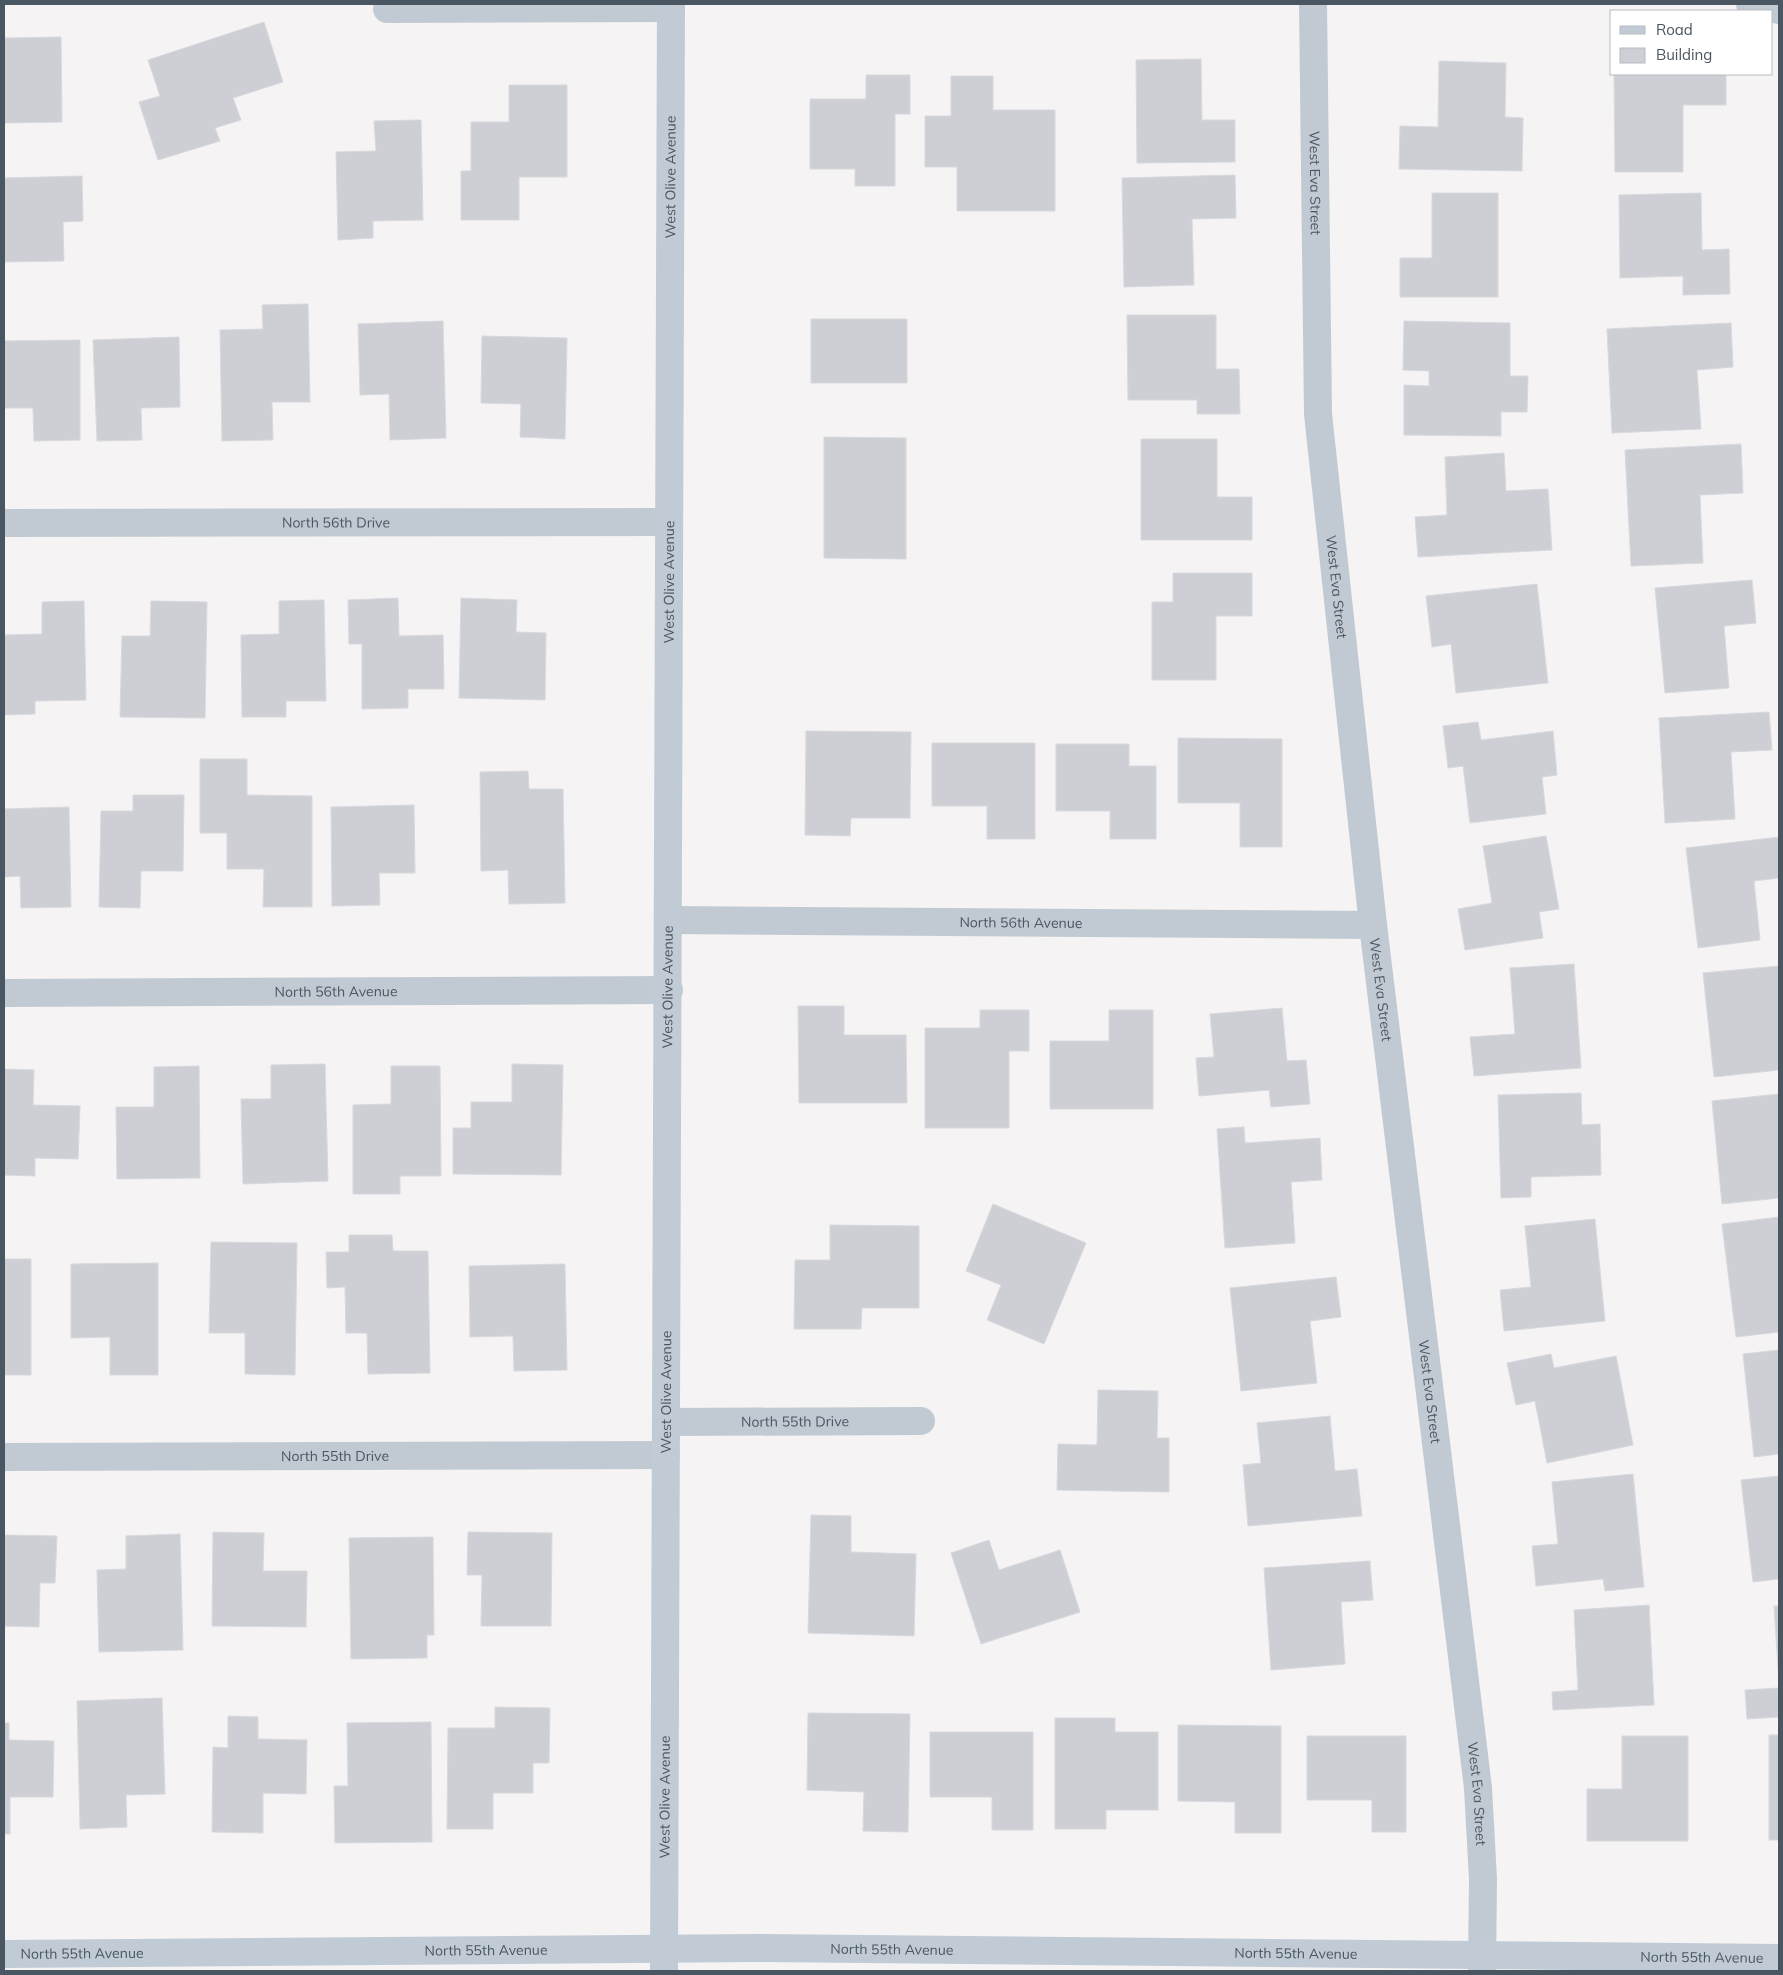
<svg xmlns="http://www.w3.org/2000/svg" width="1783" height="1975" font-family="Mulish,sans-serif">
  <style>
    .building { fill: #cdcfd5; stroke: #d7d9de }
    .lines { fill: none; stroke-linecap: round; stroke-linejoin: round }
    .street { stroke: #c1cad2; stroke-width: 28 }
    .secondary { stroke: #c1cbd6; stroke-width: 28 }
    .labels { text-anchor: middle; stroke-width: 4; stroke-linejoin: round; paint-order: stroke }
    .street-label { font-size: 14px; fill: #4a5661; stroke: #fff }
  </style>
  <rect width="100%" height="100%" fill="#f5f3f3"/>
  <path class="building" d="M264 22 283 82 233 98 241 120 215 128 220 141 158 160 139 102 160 96 148 60Z
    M61 37 62 122 4 123V38Z
    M1201 59 1202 120H1235V162L1137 163 1136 60Z
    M1439 61 1506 63 1505 117 1523 118 1522 171 1399 169 1400 126 1438 127Z
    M1614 74H1726V105H1683V172H1615Z
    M866 75H910V114H895V186H855V169H810V99H866Z
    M951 76H993V110H1055V211H957V167H925V116H951Z
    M509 85H567V177H519V220H461V171H471V122H509Z
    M421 120 423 220 373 221V238L338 240 336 152 376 151 374 121Z
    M1235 175 1236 218 1192 219 1194 285 1124 287 1122 178Z
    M82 176 83 221 63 222 64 261 4 262V178Z
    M1432 193H1498V297H1400V258H1432Z
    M1701 193 1702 250 1729 249 1730 294 1683 295V276L1620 278 1619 195Z
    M308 304 310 402H272L273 440 222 441 220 330 263 329 262 305Z
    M1127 315H1216V369H1239L1240 414H1197V400H1128Z
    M811 319H907V383H811Z
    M443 321 446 438 390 440 389 394 360 395 358 324Z
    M1404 321 1510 323V376H1528L1527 412H1501V436L1404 435V385L1429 386V371L1403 370Z
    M1731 323 1733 367 1697 370 1701 429 1612 433 1607 329Z
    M482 336 567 338 565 439 520 437 521 404 481 403Z
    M179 337 180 407 141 408 142 440 97 441 93 340Z
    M80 340V440L34 441 33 408H4V341Z
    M824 437 906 438V559L824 558Z
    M1141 439H1217V497H1252V540H1141Z
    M1741 444 1743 493 1700 495 1703 563 1631 566 1625 450Z
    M1504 453 1506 491 1548 489 1552 550 1418 557 1415 517 1447 515 1445 457Z
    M1173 573H1252V616H1216V680H1152V602H1173Z
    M1752 580 1756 623 1724 626 1729 688 1665 693 1655 588Z
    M1537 584 1548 683 1456 693 1451 644 1432 647 1426 596Z
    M398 598 399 636 443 635 444 689H408V708L362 709V644H349L348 600Z
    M461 598 517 600 516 632 546 633 545 700 459 698Z
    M324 600 326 701H286V717H242L241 635 279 634V601Z
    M84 601 86 700 35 701V714L4 715V635L42 634V602Z
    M151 601 207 602 205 718 120 717 122 636H150Z
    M1769 712 1772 750 1731 752 1735 819 1665 823 1659 718Z
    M1478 722 1481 740 1553 731 1557 775 1542 777 1546 814 1470 823 1463 766 1448 768 1443 726Z
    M806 731 911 732 910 818H851L850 836 805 835Z
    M1178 738 1282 739V847H1240V803H1178Z
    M932 743H1035V839H987V806H932Z
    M1056 744H1129V766H1156V839H1110V811H1056Z
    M200 759H247V795L312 796V907H263L264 869H227V833H200Z
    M528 771 529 789H563L565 903 509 904 508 870 481 871 480 772Z
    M133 795H184L183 871H141L140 908 99 907 101 811H133Z
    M414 805 415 873H379L380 905 332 906 331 807Z
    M69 807 71 907 21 908 20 876 4 877V809Z
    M1546 836 1559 909 1539 912 1543 938 1465 950 1458 909 1492 903 1483 846Z
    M1779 837V878L1754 881 1760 940 1698 948 1686 848Z
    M1574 964 1581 1068 1474 1076 1470 1037 1515 1034 1510 968Z
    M1779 966V1070L1714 1077 1703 973Z
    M798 1006H844V1035H906L907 1103H799Z
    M1282 1008 1287 1061 1306 1060 1310 1104 1271 1107 1269 1090 1199 1096 1196 1058 1214 1057 1210 1014Z
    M980 1010H1029V1051H1009V1128H925V1028H980Z
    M1109 1010H1153V1109H1050V1041H1109Z
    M325 1064 328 1181 243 1184 241 1099H271V1065Z
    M512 1064 563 1065 561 1175 453 1174V1128H471V1102H512Z
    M199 1066 200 1178 117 1179 116 1107H154V1067Z
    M391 1066H440L441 1176H400V1194H353V1105L391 1104Z
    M4 1069 34 1070 33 1105 80 1106 78 1159 35 1158V1176L4 1175Z
    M1581 1093 1582 1125 1600 1124 1601 1175 1531 1177V1197L1501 1198 1498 1095Z
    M1779 1094V1198L1722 1204 1712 1101Z
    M1244 1127 1245 1143 1320 1138 1322 1180 1291 1182 1295 1243 1225 1248 1217 1129Z
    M993 1204 1086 1243 1044 1344 987 1320 1001 1285 966 1271Z
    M1779 1217V1332L1736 1337 1722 1224Z
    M1595 1219 1605 1321 1504 1331 1500 1290 1531 1287 1525 1226Z
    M830 1225 919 1226V1308H862L861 1329H794L795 1260H830Z
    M349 1235H392L393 1251H428L430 1373 368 1374 367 1333H346L345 1287 327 1288 326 1252H349Z
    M211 1242 297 1243 295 1375 245 1374V1333H209Z
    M4 1259H31V1375H4Z
    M158 1263V1375H110V1337L71 1338V1264Z
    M565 1264 567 1370 514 1371 513 1336 470 1337 469 1266Z
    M1336 1277 1341 1317 1310 1321 1317 1383 1241 1391 1230 1288Z
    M1779 1350V1454L1754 1457 1743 1354Z
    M1551 1354 1554 1368 1616 1356 1633 1445 1547 1463 1535 1401 1516 1405 1507 1363Z
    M1098 1390 1158 1391 1157 1438H1169V1492L1057 1490 1058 1444 1097 1445Z
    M1330 1416 1335 1471 1357 1469 1362 1516 1248 1526 1243 1465 1261 1463 1257 1423Z
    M1633 1474 1644 1587 1605 1591 1603 1579 1536 1586 1532 1546 1558 1544 1552 1482Z
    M1779 1476V1579L1753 1582 1741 1480Z
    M811 1515 851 1516V1552L916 1554 914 1636 808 1633Z
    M213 1532 264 1533 263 1571H307L306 1627 212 1626Z
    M468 1532 552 1533 551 1626H481L482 1575H467Z
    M180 1534 183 1650 99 1652 97 1570 126 1569V1536Z
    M4 1535 57 1536 55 1583H40L39 1627 4 1626Z
    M433 1537 434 1635H427V1658L351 1659 349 1538Z
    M989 1540 999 1570 1060 1550 1080 1612 981 1644 951 1553Z
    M1370 1561 1373 1600 1341 1602 1345 1664 1271 1670 1264 1568Z
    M1649 1605 1654 1705 1553 1710 1552 1692 1578 1690 1574 1610Z
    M1774 1606H1779V1684Z
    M1779 1688V1717L1747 1719 1745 1690Z
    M162 1698 165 1794 126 1795 127 1827 80 1829 77 1701Z
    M495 1707 550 1708 549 1763H533V1793H493V1829H447L448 1728H495Z
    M808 1713 910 1714 908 1832 863 1831 864 1792 807 1790Z
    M228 1716 258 1717V1739L307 1740 306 1794 263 1793V1833L212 1832 213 1747 228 1748Z
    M1055 1718H1115V1732H1158V1810H1106V1829H1055Z
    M431 1722 432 1842 335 1843 334 1786H348L347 1723Z
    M4 1723H9V1740L54 1741 53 1797H10V1834H4Z
    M1178 1725 1281 1726V1833H1235V1802L1178 1801Z
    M930 1732H1033V1830H992V1797H930Z
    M1769 1735H1779V1840H1769Z
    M1307 1736H1406V1832H1372V1800H1307Z
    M1622 1736H1688V1841H1587V1789H1622Z"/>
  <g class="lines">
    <g class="street">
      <path id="s1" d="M1313 4 1318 414 1373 925 1478 1788 1483 1879 1482 1971"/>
      <path d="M1750 4 1779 10"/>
      <path d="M387 9 671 8"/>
      <path id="s2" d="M4 523 669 522"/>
      <path id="s3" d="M669 920 1373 925"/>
      <path id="s4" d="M4 993 669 990"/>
      <path id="s5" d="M667 1422 921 1421"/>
      <path id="s6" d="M4 1457 666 1455"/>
    </g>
    <g class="secondary">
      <path id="s7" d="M4 1954 754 1948 1779 1958"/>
      <path id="s8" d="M664 1971 671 4"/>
    </g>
  </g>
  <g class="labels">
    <g class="street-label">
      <text dy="5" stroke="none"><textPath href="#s8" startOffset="1794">West Olive Avenue</textPath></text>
      <text dy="5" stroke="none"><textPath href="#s1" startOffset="179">West Eva Street</textPath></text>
      <text dy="5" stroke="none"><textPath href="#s2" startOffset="332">North 56th Drive</textPath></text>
      <text dy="5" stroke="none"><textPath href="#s8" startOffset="1389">West Olive Avenue</textPath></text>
      <text dy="5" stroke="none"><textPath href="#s1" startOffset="584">West Eva Street</textPath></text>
      <text dy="5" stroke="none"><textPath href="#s3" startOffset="352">North 56th Avenue</textPath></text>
      <text dy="5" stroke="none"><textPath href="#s8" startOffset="984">West Olive Avenue</textPath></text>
      <text dy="5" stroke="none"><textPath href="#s1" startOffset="989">West Eva Street</textPath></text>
      <text dy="5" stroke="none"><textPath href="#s4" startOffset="332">North 56th Avenue</textPath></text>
      <text dy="5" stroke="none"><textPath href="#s1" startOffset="1394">West Eva Street</textPath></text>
      <text dy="5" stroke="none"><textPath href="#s8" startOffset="579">West Olive Avenue</textPath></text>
      <text dy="5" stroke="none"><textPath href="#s5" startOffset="128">North 55th Drive</textPath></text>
      <text dy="5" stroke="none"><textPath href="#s6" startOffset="331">North 55th Drive</textPath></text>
      <text dy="5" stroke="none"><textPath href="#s1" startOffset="1799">West Eva Street</textPath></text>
      <text dy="5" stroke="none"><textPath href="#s8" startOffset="174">West Olive Avenue</textPath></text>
      <text dy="5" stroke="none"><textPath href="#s7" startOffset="888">North 55th Avenue</textPath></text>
      <text dy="5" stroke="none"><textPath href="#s7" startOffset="482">North 55th Avenue</textPath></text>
      <text dy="5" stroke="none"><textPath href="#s7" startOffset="78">North 55th Avenue</textPath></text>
      <text dy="5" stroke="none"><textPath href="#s7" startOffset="1292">North 55th Avenue</textPath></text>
      <text dy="5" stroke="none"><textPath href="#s7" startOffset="1698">North 55th Avenue</textPath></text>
    </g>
  </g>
  <rect width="1783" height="1975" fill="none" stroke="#4a5661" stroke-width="10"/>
  <rect x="1610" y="10" width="162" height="65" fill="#ffffff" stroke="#b7bbc0"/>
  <rect x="1620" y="26" width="25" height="8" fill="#c1cbd6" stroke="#b7bbc0"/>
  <text x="1656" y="35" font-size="15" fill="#4a5661">Road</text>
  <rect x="1620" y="48" width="25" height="15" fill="#cdcfd5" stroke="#b7bbc0"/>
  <text x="1656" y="60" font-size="15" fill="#4a5661">Building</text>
</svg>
